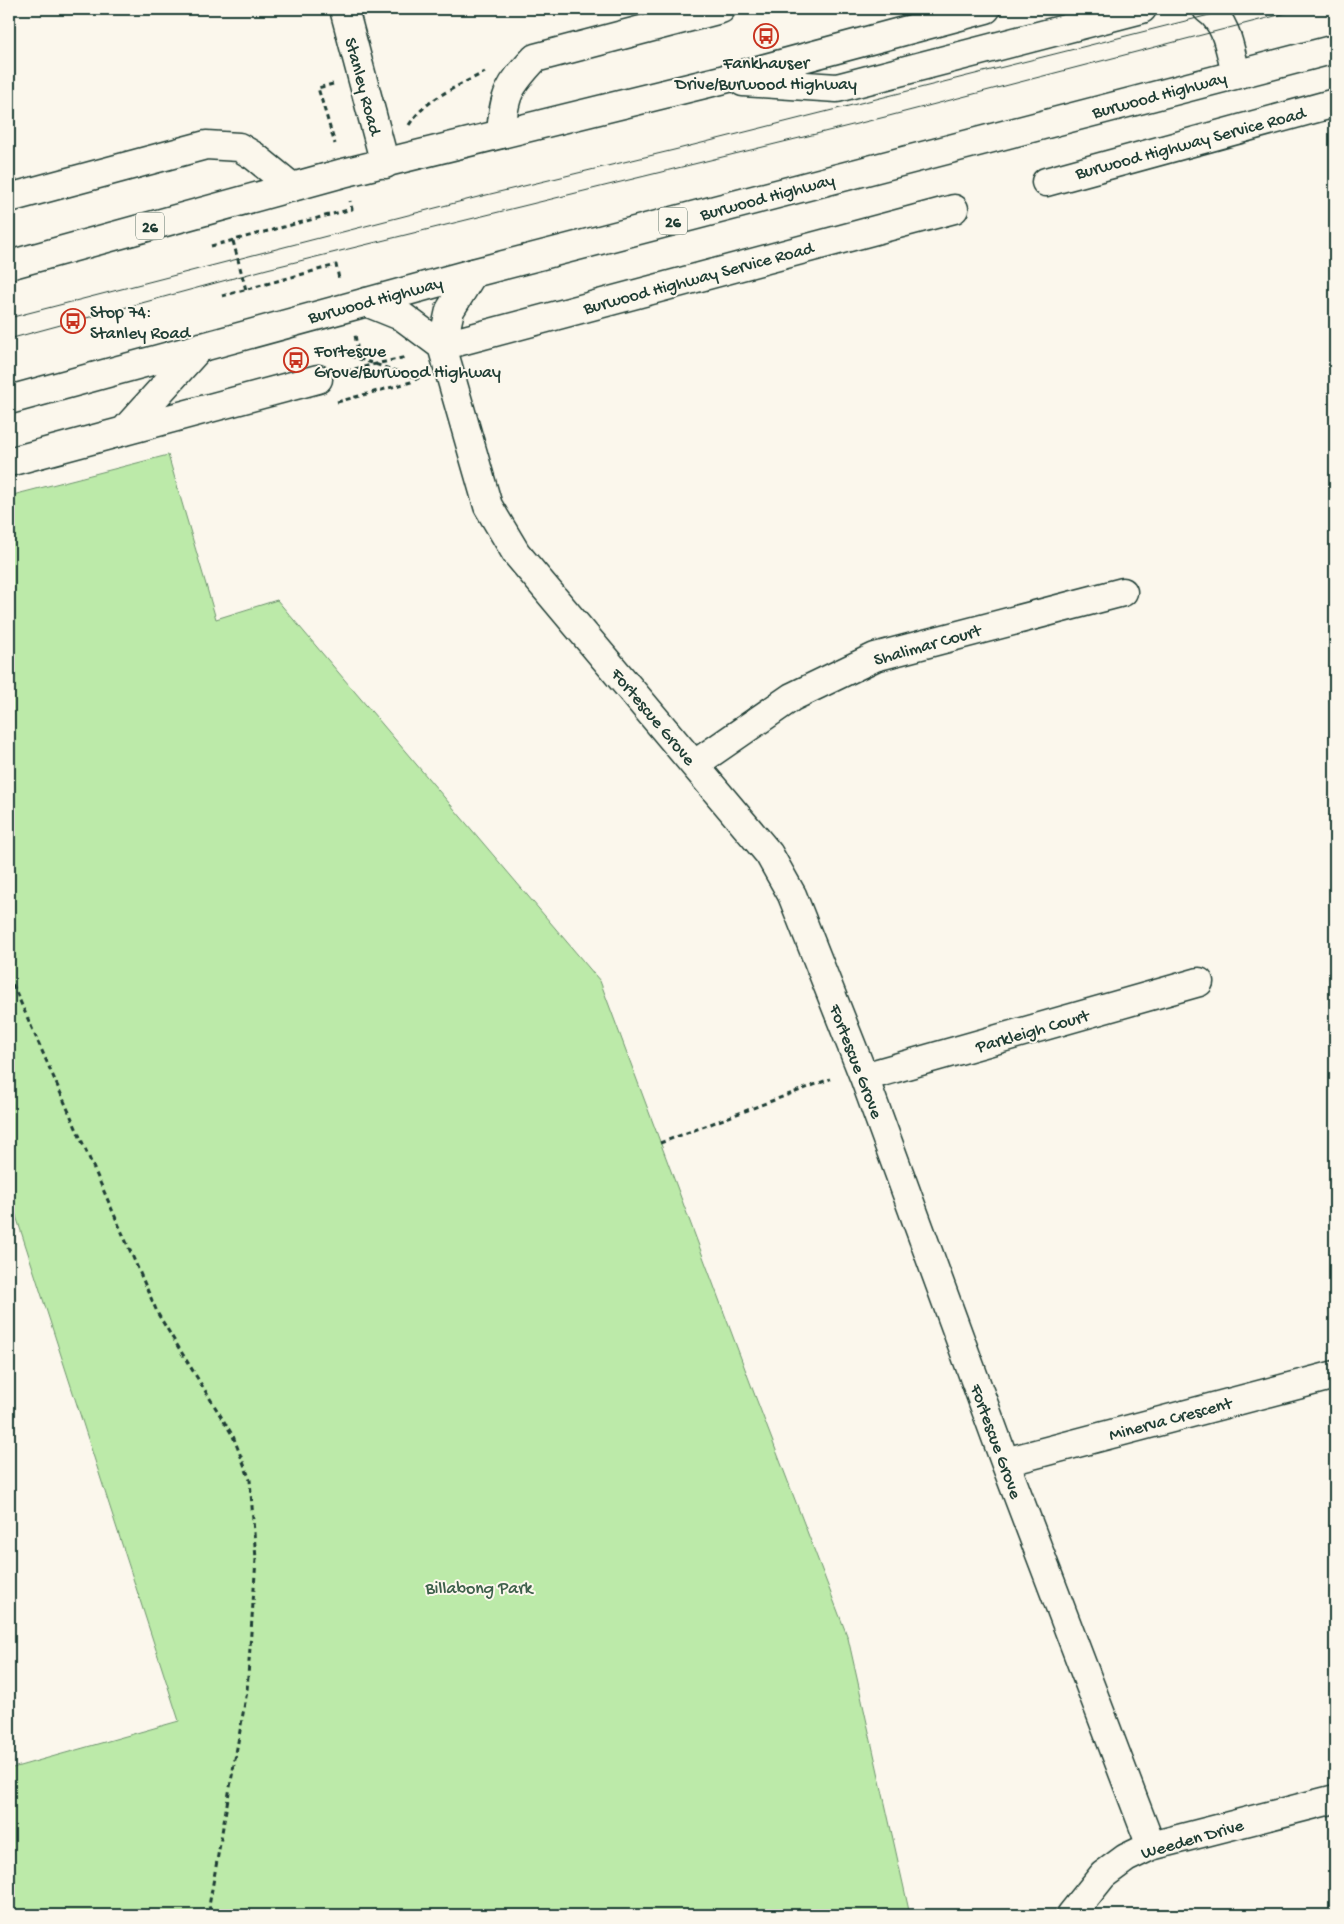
<svg xmlns="http://www.w3.org/2000/svg" width="1344" height="1924" font-family="'Gochi Hand',sans-serif">
  <style>
    .green { fill: #bceaa9; stroke: #6e946e }
    .lines { fill: none; stroke-linecap: round; stroke-linejoin: round }
    .minor-casing { stroke: #1f3d34; stroke-width: 31 }
    .highway-casing { stroke: #1f3d34; stroke-width: 31 }
    .path { stroke: #1f3d34; stroke-width: 3; stroke-dasharray: 5 4; stroke-linecap: butt }
    .minor { stroke: #fbf7ec; stroke-width: 28 }
    .highway { stroke: #fbf7ec; stroke-width: 28 }
    .tram { stroke: #1f3d34; stroke-width: 1 }
    .labels { text-anchor: middle; stroke-width: 4; stroke-linejoin: round; paint-order: stroke }
    .shield { fill: #fbf7ec; stroke: #61756b; stroke-width: 1 }
    .shield-label { font-size: 16px; font-weight: bold; fill: #1f3d34 }
    .poi-label { font-size: 18px; fill: #1f3d34; stroke: #fbf7ec; text-anchor: start }
    .street-label { font-size: 18px; fill: #1f3d34; stroke: #fbf7ec }
    .park-label { font-size: 18px; fill: #3e604b; stroke: #fbf7ec }
  </style>
  <rect width="100%" height="100%" fill="#fbf7ec"/>
  <filter id="ink" filterUnits="userSpaceOnUse"><feTurbulence type="fractalNoise" baseFrequency=".02" numOctaves="2"/><feDisplacementMap in="SourceGraphic" scale="10" xChannelSelector="R" yChannelSelector="G"/><feConvolveMatrix kernelMatrix="1 2 1 2 8 2 1 2 1" color-interpolation-filters="sRGB"/></filter>
  <g filter="url(#ink)">
    <path class="green" d="M168 455 216 619 277 600 600 981 754 1393 848 1638 910 1915H9V1769L179 1721 9 1194V496Z"/>
    <g class="lines">
      <defs>
        <path id="minor" d="M344 9 385 164
          M501 134C504 94 508 87 535 58L721 9
          M1046 182 1335 103
          M9 198 206 145 239 147 254 156 292 187
          M473 273 450 310 442 346 488 506 516 553 769 854 792 895 864 1077 1005 1462 1151 1846
          M366 302 403 317 442 346
          M442 346 954 209
          M124 431 200 347
          M9 462 318 379
          M695 764 792 697 875 657 1123 592
          M864 1077 1199 982
          M1005 1462 1335 1375
          M1071 1915 1103 1875 1126 1858 1151 1846 1335 1799"/>
        <path id="highway" d="M1207 9C1228 23 1230 52 1236 74
          M743 82 837 88 1142 9
          M9 265 343 173 721 80 986 9
          M9 400 473 273 1335 49"/>
      </defs>
      <use href="#minor" class="minor-casing"/>
      <use href="#highway" class="highway-casing"/>
      <path class="path" d="M333 84 318 88 335 144
        M409 125C426 98 457 87 485 72
        M233 241 246 290
        M211 246 352 209 350 201
        M222 296 336 265 339 279
        M333 350 417 378
        M353 358 357 346 355 335
        M346 371 406 357
        M337 402 411 382 420 377
        M9 976 158 1314 233 1436 250 1480 256 1559 247 1691 209 1906 212 1915
        M660 1143 830 1079
        M9 1900 15 1915"/>
      <use href="#minor" class="minor"/>
      <use href="#highway" class="highway"/>
      <path class="tram" d="M9 318 478 197 674 150 1233 9
        M9 339 267 269 885 117 1302 9"/>
    </g>
  </g>
  <defs>
    <symbol id="bus-ring" viewBox="-11 -11 22 22"><circle r="9.5" fill="#fbf7ec" stroke="#c8321e" stroke-width="1.5"/><path d="M-5-6H5V4H4V6H2V4H-2V6H-4V4H-5ZM-3.5-4V0h7V-4ZM-3.5 1.2v1.5H-2V1.2ZM2 1.2v1.5H3.5V1.2Z" fill="#c8321e"/></symbol>
  </defs>
  <g fill-rule="evenodd">
    <use href="#bus-ring" x="752" y="22" width="28" height="28"/>
    <use href="#bus-ring" x="59" y="307" width="28" height="28"/>
    <use href="#bus-ring" x="282" y="346" width="28" height="28"/>
  </g>
  <g class="labels">
    <g class="shield">
      <rect x="659" y="207.5" width="28" height="27" rx="4"/>
      <rect x="136" y="212.5" width="28" height="27" rx="4"/>
    </g>
    <g class="shield-label">
      <text x="673" y="227">26</text>
      <text x="150" y="232">26</text>
    </g>
    <g class="poi-label">
      <text x="766" y="68" text-anchor="middle">Fankhauser<tspan x="766" dy="21">Drive/Burwood Highway</tspan></text>
      <text x="90" y="317">Stop 74:<tspan x="90" dy="21">Stanley Road</tspan></text>
      <text x="314" y="356">Fortescue<tspan x="314" dy="21">Grove/Burwood Highway</tspan></text>
    </g>
    <g class="street-label">
      <text transform="translate(364 86) rotate(75)" y="6">Stanley Road</text>
      <text transform="translate(1159 94) rotate(-15)" y="6">Burwood Highway</text>
      <text transform="translate(1190 142) rotate(-15)" y="6">Burwood Highway Service Road</text>
      <text transform="translate(767 196) rotate(-15)" y="6">Burwood Highway</text>
      <text transform="translate(698 277) rotate(-15)" y="6">Burwood Highway Service Road</text>
      <text transform="translate(375 299) rotate(-15)" y="6">Burwood Highway</text>
      <text transform="translate(927 644) rotate(-16)" y="6">Shalimar Court</text>
      <text transform="translate(654 716) rotate(50)" y="6">Fortescue Grove</text>
      <text transform="translate(1032 1030) rotate(-16)" y="6">Parkleigh Court</text>
      <text transform="translate(857 1061) rotate(69)" y="6">Fortescue Grove</text>
      <text transform="translate(1170 1418) rotate(-15)" y="6">Minerva Crescent</text>
      <text transform="translate(997 1441) rotate(70)" y="6">Fortescue Grove</text>
      <text transform="translate(1192 1838) rotate(-16)" y="6">Weeden Drive</text>
    </g>
    <g class="park-label">
      <text x="479" y="1593">Billabong Park</text>
    </g>
  </g>
  <rect width="1344" height="1924" fill="none" stroke="#fbf7ec" stroke-width="30"/>
  <rect x="15" y="15" width="1314" height="1894" fill="none" stroke="#1f3d34" stroke-width="2" filter="url(#ink)"/>
</svg>
